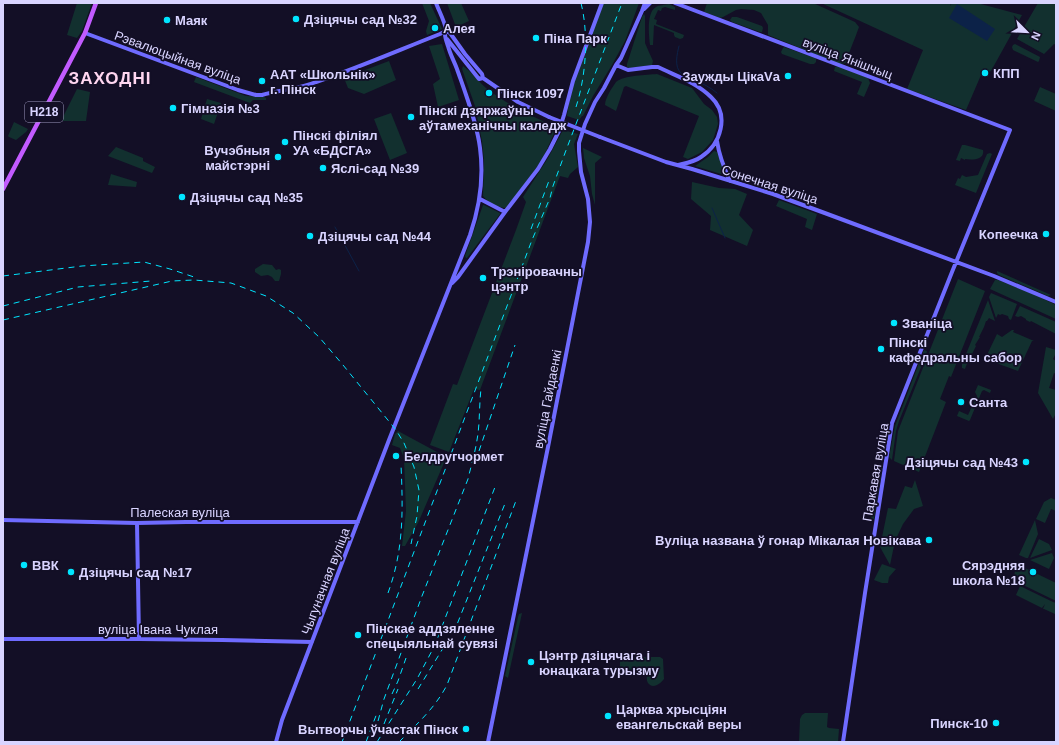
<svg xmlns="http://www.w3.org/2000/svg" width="1059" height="745" font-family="Helvetica,sans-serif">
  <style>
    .green { fill: #12302f }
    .water { fill: #0c2248 }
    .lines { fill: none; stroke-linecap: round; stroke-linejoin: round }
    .stream { stroke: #0c2248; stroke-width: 1 }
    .secondary { stroke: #6f6bff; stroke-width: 4 }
    .primary { stroke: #c25bff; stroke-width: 4.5 }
    .rail { stroke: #00e5ff; stroke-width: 1; stroke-dasharray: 6 5; stroke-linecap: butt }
    .secondary-bridge { stroke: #6f6bff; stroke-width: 4 }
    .poi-dot { fill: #00e5ff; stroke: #130f26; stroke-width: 1.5 }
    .labels { text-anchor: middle; stroke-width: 3.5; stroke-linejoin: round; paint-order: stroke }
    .shield { fill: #130f26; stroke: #9e99be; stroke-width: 1 }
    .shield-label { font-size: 12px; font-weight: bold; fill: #d9d4ff }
    .poi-label { font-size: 13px; font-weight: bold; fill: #d9d4ff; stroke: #130f26; text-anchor: start }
    .street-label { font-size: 13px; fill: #d9d4ff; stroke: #130f26 }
    .district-label { font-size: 17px; font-weight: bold; letter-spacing: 1px; fill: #ffd6f0; stroke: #130f26 }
  </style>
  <rect width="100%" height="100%" fill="#130f26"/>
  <path class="green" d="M77 3H92L82 31 77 38 67 35Z
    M422 3H430L442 29 427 35 426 31 429 21Z
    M447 3H461L469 21 456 27Z
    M603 3H639L631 25 625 41 612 65 593 96 583 116H582L579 120 567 116C572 77 590 40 603 3Z
    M707 3H813L855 22 859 27C855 39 849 51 846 63L840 64 768 35V25L761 13 754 10 741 9 736 10 723 17 720 18 704 12Z
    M821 3H951L950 6 952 3H977L1022 15 991 71 989 72 987 77 981 75 966 110 907 89 923 50Z
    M1038 3H1056V45L1054 44 1044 54 1017 39Z
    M669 4 675 7V10L665 7 662 8 661 11 658 10 654 19 657 20 656 24 684 35 683 38 680 39 675 37 674 35V33L654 25 653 45H650C649 37 646 12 656 7 659 5 665 5 669 4Z
    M644 14 645 16V43L648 50 653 61 652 65 629 68 627 67V64L642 17Z
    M732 17H737L762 26 763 28 762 32H760L732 22 730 20Z
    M442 44 459 100 438 107 433 84 440 79 429 46Z
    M1015 44 1040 57 1039 61 1038 62 1013 50 1012 47 1013 45Z
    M784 47 815 58 816 59V62L814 64H810L782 54 781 52 783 48Z
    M389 61 396 80 364 94 348 88 344 78Z
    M463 66C472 72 478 81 486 88 508 105 532 117 557 127L542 160 510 204 506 208C499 208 487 202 483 196L484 161 482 141 475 106 462 69Z
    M839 66 868 78 870 83 864 97 857 94 862 82 834 71 835 67Z
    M657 74 692 88 704 104 712 110 717 117 718 124 713 140 702 152 688 159 683 157 699 116 626 86 624 87 616 111 605 105C605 101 607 97 609 93 611 89 614 85 616 82 624 75 647 75 657 74Z
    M196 77 246 96 264 97 266 98V100H253L250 103 194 82Z
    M1040 87 1056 94V111L1034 101Z
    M77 89 90 92 86 121H61Z
    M207 99 221 103 214 124 201 119Z
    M391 113 407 153 390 160 374 119Z
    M14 122 28 129 26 132 16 140 9 137 8 136Z
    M563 130 578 134 574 144 578 167 570 174 568 178 560 176 480 390 474 389 449 452 430 445 453 384 457 385 516 230 526 202 523 197 548 158Z
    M962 145H965L983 150C985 160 972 160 965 159V160L961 158 960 161 956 160Z
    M116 147 143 158V161L155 167 152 173 108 156Z
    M583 148 602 157 595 163V205L592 194 590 176 584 158Z
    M714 151 717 152 725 174 724 175 695 166 708 157Z
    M990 153 992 154 976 193 955 185 958 178 960 179 962 175 966 177 978 175 987 154Z
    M111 174 137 182 136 187 108 185Z
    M692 182 719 188 735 189 747 194 739 215 753 230 747 246 710 230 711 216 691 199Z
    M779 200 817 214 812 230 805 227 807 219 776 206Z
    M483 205H484L500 213V214L467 258H466L465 256Z
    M263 264 272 265 276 270 279 269 281 270V274L279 281H275L272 277 268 275 261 276 255 272V269Z
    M997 271 1051 295 1048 296 999 275 997 273Z
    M958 279 985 291 951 377 949 376 940 399 946 402 919 472 894 461 898 431Z
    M995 280H998L1033 294 1056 305V319L990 289Z
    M991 293 1017 304 1011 320 1009 319 1008 316 1002 314 1000 315 998 314 996 318 989 297Z
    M988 300 995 321 989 318 987 321H986L984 327 979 337H980L975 345 976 346 966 366 965 369 962 368V364Z
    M1020 306 1056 322V334L1031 321 1030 322 1026 320V319L1021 316 1018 317 1015 316Z
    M1012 330H1014L1013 332 1034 341H1032L1018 371 985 359 997 334 1002 337Z
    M1046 347 1056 350V353L1053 359 1056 361V374L1054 373 1049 388 1056 390V413L1053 419 1038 393Z
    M924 350 927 351 926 355 899 421 896 431 892 460 889 457 895 426Z
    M978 385 991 390 990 393 984 390 982 391 970 420 969 421 957 416 959 411 968 415 977 396 975 392Z
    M398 431 437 452 447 456 418 523 405 546H402L406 511 404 458 400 448 392 445 395 434Z
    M880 464 883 465 874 519H871Z
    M915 480 923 506 914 509 903 524 895 541 890 565 880 547 888 508 896 509 905 486 912 488Z
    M1051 498 1056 500V511L1051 509 1045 523 1036 519 1044 502Z
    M1035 520 1038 534 1028 558H1026L1019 555Z
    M1039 539 1049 544 1052 550 1030 558Z
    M1052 553 1054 558 1049 569 1030 560Z
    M882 564 896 569 889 577 888 583H882L874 580Z
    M1023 567 1056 583V600H1054L1017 582 1014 577 1015 571 1019 568Z
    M1020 586 1053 602 1056 603 1055 614 1044 609H1043L1045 604 1042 608 1016 595Z
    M522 613 508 678 505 676 518 617 519 614Z
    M623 657H660L663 659 664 679C661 683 653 690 648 683 646 680 647 674 647 670H620V659Z
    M805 713H828L827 727 829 728 839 729 838 742H799L800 719 802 715Z"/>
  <path class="water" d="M957 4 995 29 987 41 949 18Z"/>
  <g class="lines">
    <path class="stream" d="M679 46C677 54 674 67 681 73 685 77 691 78 695 80 703 84 710 87 717 93
      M712 208 725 238
      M335 227 359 271"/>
    <path class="secondary" d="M675 3 1010 130 952 272 892 423 865 593 843 742
      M644 9 650 3
      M446 31 450 33 465 54 482 74 483 78
      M85 33 238 90 256 95H262C280 90 299 89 316 82 358 68 399 50 440 34L446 31
      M447 39 479 79 483 78 518 102 549 117
      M616 65 628 70 652 67H658C676 76 696 82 711 97 730 115 721 144 701 157 694 162 687 163 678 165
      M600 137 666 162 692 169 773 194 822 212 994 276 1056 302
      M717 141C719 155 724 168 730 181
      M480 199 505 212
      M452 283 458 277 505 212 538 169 550 149 559 131 564 115 573 81 602 3
      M3 520 137 523 186 522H358
      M137 523 139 639
      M3 639H139L222 640 312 642
      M276 742 282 720 389 440 470 235C480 206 484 178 480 148 477 123 465 92 457 69 454 61 450 54 448 46 447 43 445 38 445 34 446 29 447 34 446 29 444 20 439 11 436 3
      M488 742 548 447 588 242 590 222 588 199 581 172 579 151V143L585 124 595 102 604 88 616 65 621 58 642 11 645 3"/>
    <path class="primary" d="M3 189 85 33 96 3"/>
    <path class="rail" d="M576 107C586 76 589 35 581 3
      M531 229 550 178
      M3 276 82 266 144 262 170 269 194 277
      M3 306 78 287 151 281
      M3 320 172 281 194 280 231 283 266 296 293 313 319 337 343 365 396 430 404 443 414 467 419 490 417 516 411 544
      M479 451 515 345
      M388 593C404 549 403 510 401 465
      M418 689 456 627 506 501
      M392 694 398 681 406 658
      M378 721 384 699 422 596 468 479C471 466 475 453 477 440 480 424 479 406 481 389
      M384 724 398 689
      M342 742 501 322 532 240 550 198 553 186 565 153 622 3
      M366 742 377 713
      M377 742 417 679 435 645 495 487
      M399 742C417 724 435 708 447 685L517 498"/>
    <path class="secondary-bridge" d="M549 117 600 137"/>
  </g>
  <g class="poi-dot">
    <circle cx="296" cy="19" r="4"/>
    <circle cx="167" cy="20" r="4"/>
    <circle cx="435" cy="28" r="4"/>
    <circle cx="536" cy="38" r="4"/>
    <circle cx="985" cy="73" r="4"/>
    <circle cx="788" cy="76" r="4"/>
    <circle cx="262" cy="81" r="4"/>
    <circle cx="489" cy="93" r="4"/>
    <circle cx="173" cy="108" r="4"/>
    <circle cx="411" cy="117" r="4"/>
    <circle cx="285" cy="142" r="4"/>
    <circle cx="278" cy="157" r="4"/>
    <circle cx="323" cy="168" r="4"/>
    <circle cx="182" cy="197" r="4"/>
    <circle cx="1046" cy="234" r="4"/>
    <circle cx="310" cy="236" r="4"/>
    <circle cx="483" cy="278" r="4"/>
    <circle cx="894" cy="323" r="4"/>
    <circle cx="881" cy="349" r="4"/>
    <circle cx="961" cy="402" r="4"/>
    <circle cx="396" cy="456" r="4"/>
    <circle cx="1026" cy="462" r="4"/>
    <circle cx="929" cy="540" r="4"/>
    <circle cx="24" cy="565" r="4"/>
    <circle cx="71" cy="572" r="4"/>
    <circle cx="1033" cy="572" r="4"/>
    <circle cx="358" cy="635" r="4"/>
    <circle cx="531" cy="662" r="4"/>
    <circle cx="608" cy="716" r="4"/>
    <circle cx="996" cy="723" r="4"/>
    <circle cx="466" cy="729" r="4"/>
  </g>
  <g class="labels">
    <rect class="shield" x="25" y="102" width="38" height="20" rx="3"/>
    <g class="shield-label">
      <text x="44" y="116">Н218</text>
    </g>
    <g class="poi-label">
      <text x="304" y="24">Дзіцячы сад №32</text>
      <text x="175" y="25">Маяк</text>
      <text x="443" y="33">Алея</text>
      <text x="544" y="43">Піна Парк</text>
      <text x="993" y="78">КПП</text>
      <text x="270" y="79">ААТ «Школьнік»<tspan x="270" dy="15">г. Пінск</tspan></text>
      <text x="780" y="81" text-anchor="end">Заужды ЦікаVа</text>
      <text x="497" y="98">Пінск 1097</text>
      <text x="181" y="113">Гімназія №3</text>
      <text x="419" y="115">Пінскі дзяржаўны<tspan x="419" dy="15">аўтамеханічны каледж</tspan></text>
      <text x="293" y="140">Пінскі філіял<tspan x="293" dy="15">УА «БДСГА»</tspan></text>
      <text x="270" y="155" text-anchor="end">Вучэбныя<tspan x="270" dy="15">майстэрні</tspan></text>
      <text x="331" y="173">Яслі-сад №39</text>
      <text x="190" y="202">Дзіцячы сад №35</text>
      <text x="1038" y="239" text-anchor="end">Копеечка</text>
      <text x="318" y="241">Дзіцячы сад №44</text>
      <text x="491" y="276">Трэніровачны<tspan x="491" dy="15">цэнтр</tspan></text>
      <text x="902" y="328">Званіца</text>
      <text x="889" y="347">Пінскі<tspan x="889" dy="15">кафедральны сабор</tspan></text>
      <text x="969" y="407">Санта</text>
      <text x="404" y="461">Белдругчормет</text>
      <text x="1018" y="467" text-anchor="end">Дзіцячы сад №43</text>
      <text x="921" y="545" text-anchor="end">Вуліца названа ў гонар Мікалая Новікава</text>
      <text x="32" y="570">ВВК</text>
      <text x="1025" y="570" text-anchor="end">Сярэдняя<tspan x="1025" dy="15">школа №18</tspan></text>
      <text x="79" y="577">Дзіцячы сад №17</text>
      <text x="366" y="633">Пінскае аддзяленне<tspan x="366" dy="15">спецыяльнай сувязі</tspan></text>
      <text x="539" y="660">Цэнтр дзіцячага і<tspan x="539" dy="15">юнацкага турызму</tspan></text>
      <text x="616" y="714">Царква хрысціян<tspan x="616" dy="15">евангельскай веры</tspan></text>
      <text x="988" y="728" text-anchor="end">Пинск-10</text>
      <text x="458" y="734" text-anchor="end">Вытворчы ўчастак Пінск</text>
    </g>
    <g class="street-label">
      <text transform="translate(178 57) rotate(20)" y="5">Рэвалюцыйная вуліца</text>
      <text transform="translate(848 58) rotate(21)" y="5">вуліца Янішчыц</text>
      <text transform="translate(770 184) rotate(18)" y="5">Сонечная вуліца</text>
      <text transform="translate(547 399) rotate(-79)" y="5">вуліца Гайдаенкі</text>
      <text transform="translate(875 472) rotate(-80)" y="5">Паркавая вуліца</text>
      <text x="180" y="517">Палеская вуліца</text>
      <text transform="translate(325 581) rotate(-69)" y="5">Чыгуначная вуліца</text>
      <text x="158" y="634">вуліца Івана Чуклая</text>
    </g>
    <g class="district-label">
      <text x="110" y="84">ЗАХОДНІ</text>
    </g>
  </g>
  <rect width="1059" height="745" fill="none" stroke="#d9d4ff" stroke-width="8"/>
  <g transform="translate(1027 32) rotate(114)" stroke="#130f26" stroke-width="3" paint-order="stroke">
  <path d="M0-3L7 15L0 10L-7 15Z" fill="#d9d4ff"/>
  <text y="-6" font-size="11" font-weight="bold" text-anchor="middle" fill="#d9d4ff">N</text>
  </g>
</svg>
